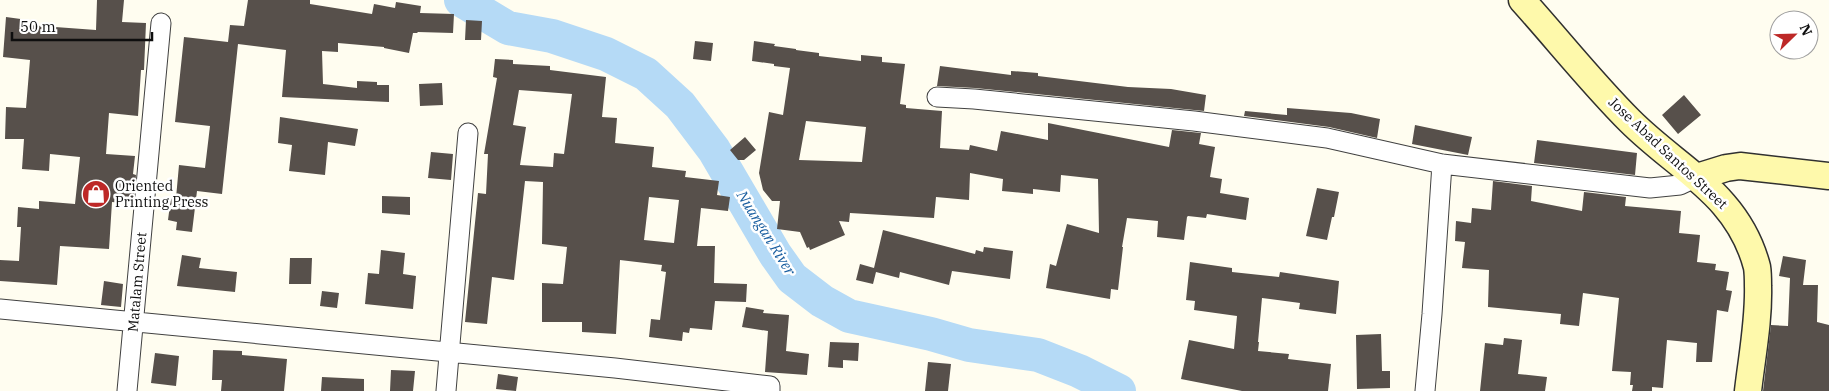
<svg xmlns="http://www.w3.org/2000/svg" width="1829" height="391" font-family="'IBM Plex Serif',serif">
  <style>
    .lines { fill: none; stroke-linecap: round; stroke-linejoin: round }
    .river { stroke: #b5daf6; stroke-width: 34 }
    .building { fill: #57504b; fill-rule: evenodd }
    .street-casing { stroke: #414141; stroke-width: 21 }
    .secondary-casing { stroke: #303030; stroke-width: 29 }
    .street { stroke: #fff; stroke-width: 19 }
    .secondary { stroke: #fef9ab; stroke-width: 26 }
    .labels { text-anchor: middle; stroke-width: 5; stroke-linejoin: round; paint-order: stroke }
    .street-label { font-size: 14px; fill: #0e0e0e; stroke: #fff }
    .poi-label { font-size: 14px; fill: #0e0e0e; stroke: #fff; text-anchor: start }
    .water-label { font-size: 15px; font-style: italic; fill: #185d9f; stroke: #fff }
  </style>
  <rect width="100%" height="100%" fill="#fffdf0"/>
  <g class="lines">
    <path class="river" d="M461 0 508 28 552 36 606 54 646 74 680 105 714 150 775 254 792 278 822 301 849 316 931 334 969 345 1038 355 1079 371 1119 391"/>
  </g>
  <path class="building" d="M97 0H124L122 22 146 23 144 70H141L138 116 109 113 106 154 135 156 133 174 136 175 133 204 112 202 109 249 60 246 57 285 0 281V260L19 261 21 227H17L18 207 39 209V201L75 204 80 157 50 154 49 171 22 169 24 139H5L6 107 26 108 30 60 3 57 6 17 28 20V25L96 30Z
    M248 0H310V4L372 14 374 4 395 8 396 2 421 6 420 13 454 14 453 33 418 32 417 33H413L409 53 384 48V47L338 43V52L322 51 323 84 357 88V81L377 82V85H389V102L282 97 286 50 238 44 222 194 197 191 192 232 176 230 177 222 168 220 171 197 176 198 179 165 205 168 210 126 175 122 184 37 228 42 230 25 244 26Z
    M466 20 482 21 481 40H465Z
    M695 41 713 43 711 61 693 59Z
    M754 41 775 44 774 46 796 49V50L819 53V56L861 61V55L882 57V62L905 64 900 104 906 105V108L942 111 940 148 969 150 970 145 997 151 1001 131 1048 140V123L1169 147 1172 130 1201 133 1199 144 1215 147 1210 177 1222 179 1220 193 1249 198 1246 220 1207 214 1206 218 1188 216 1187 217 1184 240 1157 237 1158 221 1127 218 1122 247H1123L1118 290 1111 289 1110 299 1046 288 1050 264 1056 266 1067 224 1099 233 1098 179 1061 175 1060 192 1033 189V194L1002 191 1003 179 970 173 969 200 936 197 934 218 850 213 849 222 839 221 845 235 810 250 809 247 807 248 800 232 777 229 780 201H772L763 190 759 173 769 112 783 115 790 68 774 66V64L752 61ZM806 121 866 127 862 162 799 160Z
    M495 59 513 60V64L550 66V70L606 77 602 117 617 118 615 143 654 147 652 167 686 171 685 177 719 181 717 195 730 197 728 211 701 208 697 246H715L714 283 747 284 746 302 715 301 712 330 690 328 689 333 683 332 682 341 649 337 651 319 660 320 666 272 661 271 662 265 620 260 616 334 582 332V322H542V283L563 284 567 247 542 244 543 182 525 181 514 280 492 277 487 324 465 322 478 193 486 194 488 154H484L497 78 493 77ZM519 90 572 94 564 154 554 153 553 167 520 165 526 127 513 125ZM649 197 679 200 674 243 644 240Z
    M940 66 1011 75V71L1038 73V76L1128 87 1171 89 1206 95 1204 111 975 88 937 86Z
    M442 83 443 105 420 106 419 84Z
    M1684 95 1701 115 1678 134 1662 115Z
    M1287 108 1351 113 1380 119 1377 138 1329 127 1244 116 1245 111 1287 115Z
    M280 117 358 129 355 146 328 142 325 175 289 171 292 145 278 143Z
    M1415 125 1472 137 1468 155 1412 144Z
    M745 137 756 150 744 160H738L730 150Z
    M1537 140 1637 153 1635 175 1534 163Z
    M431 152 453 154 451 180 428 178Z
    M1493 181 1532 186 1531 201 1582 211 1584 192 1626 197 1625 206 1681 211 1679 233 1700 235 1697 262 1716 264 1715 270 1729 272 1726 290 1732 291 1728 312 1717 310 1712 362H1696L1697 343 1667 340 1663 388 1652 387V391H1632L1633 385H1630L1631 372 1612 371 1619 298 1583 293 1579 326 1560 324 1561 314 1488 307 1489 270 1462 268 1465 242 1455 241 1456 221 1471 223 1472 208 1491 210Z
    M1317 188 1339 192 1334 217H1332L1327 240 1306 236Z
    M382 196 410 197V215L382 213Z
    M883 230 975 254 976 250 983 252 984 247 1013 251 1010 279 952 271 949 285 900 272 899 278 876 272 873 284 856 280 860 264 874 268Z
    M381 250 405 253 403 274 416 276 413 309 365 304 368 273 379 274Z
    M182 255 201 258 199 268 237 272 235 292 177 286Z
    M1783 256 1806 260 1803 285H1818L1817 322 1829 325V391H1763L1771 325 1788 326 1790 278 1779 276Z
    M290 258H312L311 284H289Z
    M1190 262 1232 268V272L1279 277 1280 272 1339 281 1336 314 1299 309 1300 303 1262 298 1258 342H1259L1258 351 1289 354 1288 359 1331 364 1328 391H1242L1181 379 1189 340 1234 349 1237 316 1194 310 1195 301 1186 300Z
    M104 281 123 284 121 307 101 305Z
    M322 291 339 293 337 308 320 306Z
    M746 307 764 310 763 313 789 315 786 351 809 354 807 375 765 372 768 331 742 327Z
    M1381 334 1382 371H1390V388L1357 389 1356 335Z
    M1504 338 1522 340 1518 374 1547 377 1545 391H1480L1485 343 1503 345Z
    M830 342 859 343 858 361 843 360V368L828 367Z
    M213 350 242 351V355L287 359 284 391H221L222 380H212Z
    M155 353 179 356 176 386 151 383Z
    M928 362 951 364 948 391H925Z
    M391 370 415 371 413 391H390Z
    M498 374 518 377 516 391 496 389Z
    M322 377 364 379V391H321Z"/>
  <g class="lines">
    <defs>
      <path id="street" d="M937 97 974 99 1194 121 1327 138 1442 164 1650 188 1680 185 1697 177
        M0 309 615 368 770 386V391
        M127 391 161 23
        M446 391 468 133
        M1425 391 1432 314 1442 164"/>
      <path id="secondary" d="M1522 0C1558 40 1592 83 1630 121 1679 170 1738 194 1757 267 1758 273 1758 279 1758 286 1759 321 1752 356 1748 391
        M1697 177 1726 168 1740 166 1829 176"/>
    </defs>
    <use href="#street" class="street-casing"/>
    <use href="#secondary" class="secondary-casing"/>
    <use href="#street" class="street"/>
    <use href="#secondary" class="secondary"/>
  </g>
  <defs>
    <symbol id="shop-disc" viewBox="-11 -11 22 22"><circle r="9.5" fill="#bd2827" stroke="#fff"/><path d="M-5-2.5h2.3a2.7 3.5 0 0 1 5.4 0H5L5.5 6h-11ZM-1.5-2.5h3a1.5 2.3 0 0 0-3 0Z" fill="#fff"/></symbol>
  </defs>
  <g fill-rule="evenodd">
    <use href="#shop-disc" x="80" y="178" width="32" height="32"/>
  </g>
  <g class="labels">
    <g class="street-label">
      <text transform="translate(1668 153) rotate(43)" y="5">Jose Abad Santos Street</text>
      <text transform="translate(137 282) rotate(-85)" y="5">Matalam Street</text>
    </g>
    <g class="poi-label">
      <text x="115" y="191">Oriented<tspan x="115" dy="16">Printing Press</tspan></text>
    </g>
    <g class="water-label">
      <text transform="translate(766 233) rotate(58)" y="5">Nuangan River</text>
    </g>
  </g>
  <g transform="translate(1794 35) rotate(67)"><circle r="24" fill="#ffffff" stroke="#9f9f9f"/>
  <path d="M0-4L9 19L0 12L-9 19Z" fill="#bd2827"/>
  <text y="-8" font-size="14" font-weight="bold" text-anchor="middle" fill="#0e0e0e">N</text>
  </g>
  <path d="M12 32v8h140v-8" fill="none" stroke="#0e0e0e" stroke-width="2.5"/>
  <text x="20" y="32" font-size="15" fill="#0e0e0e" stroke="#ffffff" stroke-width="4" paint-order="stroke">50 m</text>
</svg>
